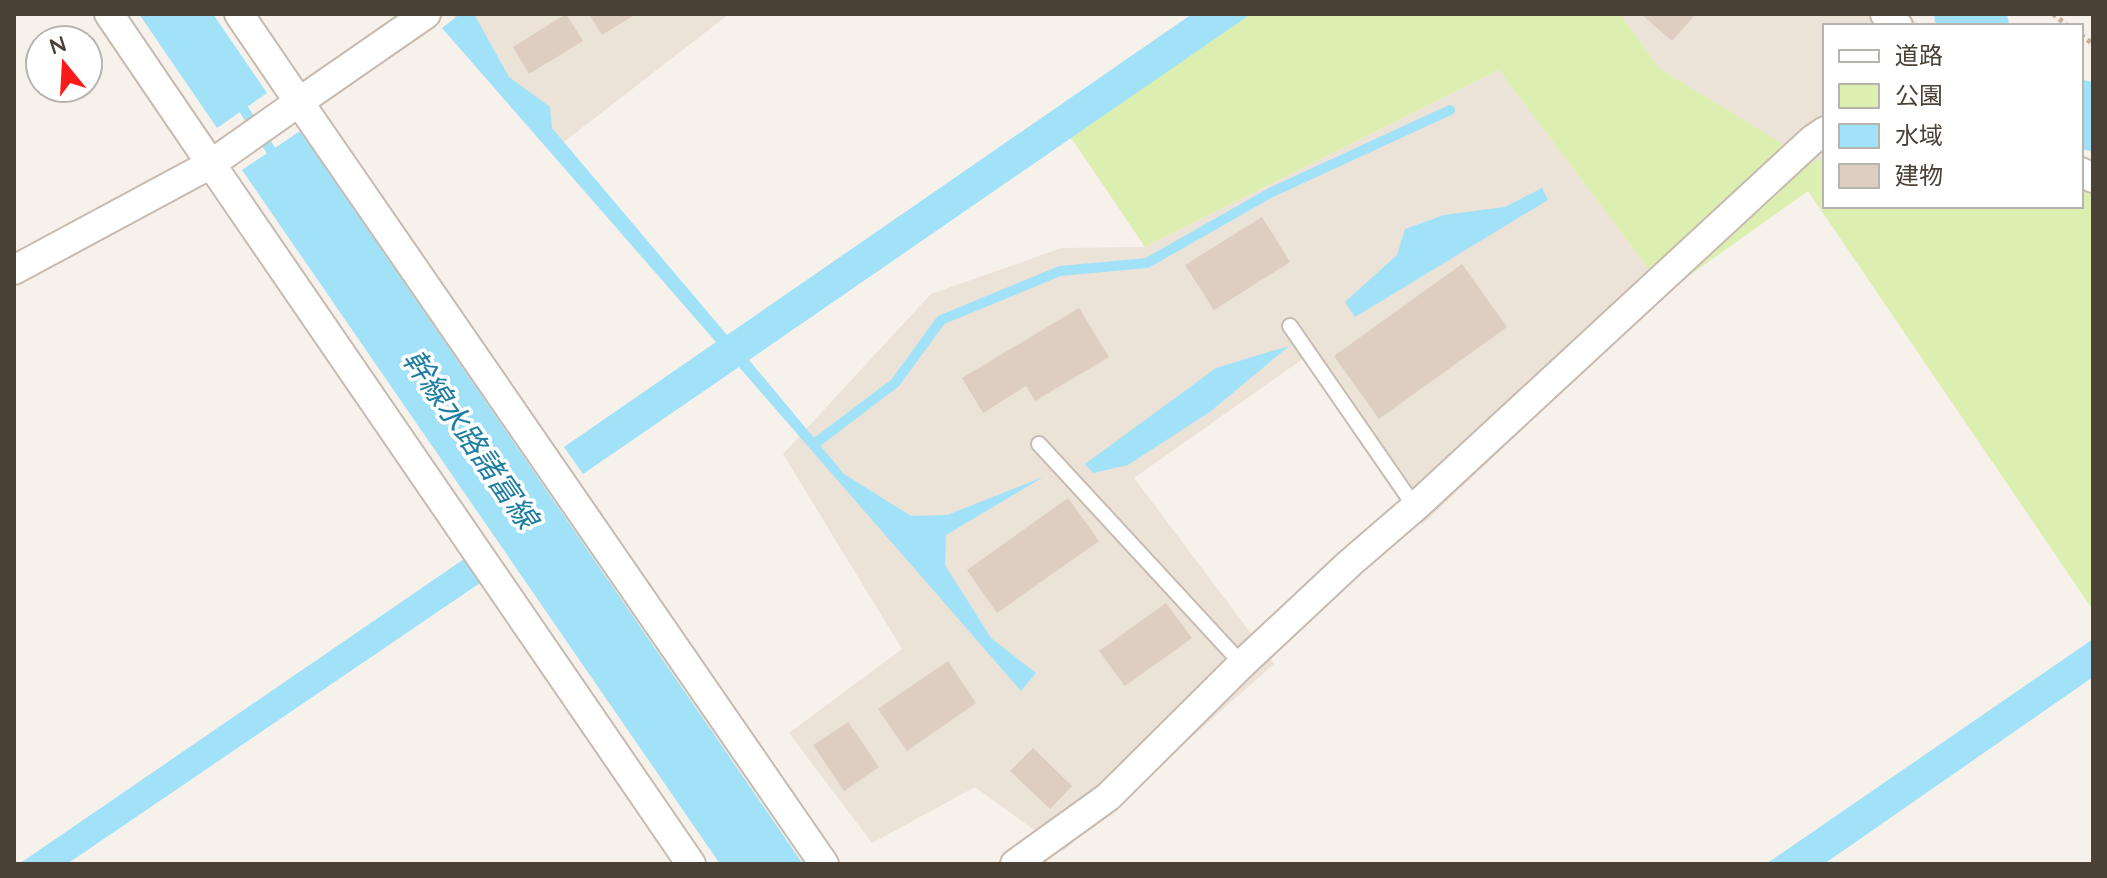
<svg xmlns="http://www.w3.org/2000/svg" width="2107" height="878" font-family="Quicksand,'Noto Sans JP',sans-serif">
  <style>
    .residential { fill: #ebe2d8 }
    .green { fill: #dcefb0 }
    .water { fill: #a2e2f9 }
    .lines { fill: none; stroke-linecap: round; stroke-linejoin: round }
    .stream { stroke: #a2e2f9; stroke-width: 10 }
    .river { stroke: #a2e2f9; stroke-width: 62 }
    .building { fill: #ddcec1 }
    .service-casing { stroke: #c7baaf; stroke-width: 18 }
    .minor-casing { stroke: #c7baaf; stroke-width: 32 }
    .path { stroke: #c7b19b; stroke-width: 5; stroke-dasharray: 4 4; stroke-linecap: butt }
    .service { stroke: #fff; stroke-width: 14 }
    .minor { stroke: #fff; stroke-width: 28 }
    .labels { text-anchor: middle; stroke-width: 7; stroke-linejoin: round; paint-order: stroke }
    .water-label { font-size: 30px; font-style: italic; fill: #1f7fa2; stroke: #fff }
  </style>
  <rect width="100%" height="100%" fill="#f7f1eb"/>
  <path class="residential" d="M452 14H729L560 145Z
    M1620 14H1907L1921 26H1825V156L1815 164 1659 68Z
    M1499 70 1666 292 1422 525 1304 358 1134 478 1274 664 1063 851 975 787 872 843 789 733 902 649 783 454 931 294 1062 248 1145 247Z"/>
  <path class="green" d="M1224 14H1620L1659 68 1814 163 1825 156V206H2081V159L2093 165V610L1808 191 1666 292 1499 70 1145 247 1063 126Z"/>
  <path class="water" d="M139 14H213L267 93 217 128Z
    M460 14H474L509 77 550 107 552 128 727 335 1192 14H1251L749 360 844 474 911 516 947 515 1043 477 946 535 945 565 991 638 1036 673 1021 691 739 367 583 474 564 447 716 342 442 28Z
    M300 131 803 864H720L242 170Z
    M1542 188 1548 200 1355 317 1345 302 1397 255 1405 229 1444 215 1505 207Z
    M1289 346 1211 411 1128 465 1093 473 1085 464 1216 368Z
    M464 559 483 581 67 864H19Z
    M2093 639V677L1824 864H1766Z"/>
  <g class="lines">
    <path class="stream" d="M238 101 278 161
      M817 442 895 383 941 320 1060 271 1147 263 1270 193 1450 110"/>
    <path class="river" d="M1965 14 1978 26
      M2081 111 2093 120"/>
  </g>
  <path class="building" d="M566 14 583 41 529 74 513 47Z
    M589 14H636L602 35Z
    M1641 14H1696L1672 41Z
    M1262 217 1290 262 1214 310 1185 265Z
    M1462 264 1507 327 1379 419 1334 356Z
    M1079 308 1109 357 1035 401 1026 386 983 413 962 378Z
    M1068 498 1099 541 997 613 967 570Z
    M1166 603 1192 638 1125 686 1099 651Z
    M948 661 976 703 907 751 878 709Z
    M848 722 879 767 844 791 813 745Z
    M1033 748 1072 786 1050 809 1010 771Z"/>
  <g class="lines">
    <defs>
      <path id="service" d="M1290 326 1415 507
        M1039 444 1242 664"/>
      <path id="minor" d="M109 14 211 164 299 102 824 864
        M239 14 299 102 426 14
        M1885 14 1898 26
        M2081 172 2093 178
        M14 270 211 164 691 864
        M1015 864 1108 797 1242 664 1350 563 1415 507 1812 140 1825 131"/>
    </defs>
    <use href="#service" class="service-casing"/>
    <use href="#minor" class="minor-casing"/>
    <path class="path" d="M2053 14 2068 26
      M2081 35 2093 44"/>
    <use href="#service" class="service"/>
    <use href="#minor" class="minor"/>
  </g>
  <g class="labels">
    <g class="water-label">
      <text transform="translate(470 439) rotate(55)" y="10">幹線水路諸富線</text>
    </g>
  </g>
  <rect width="2107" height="878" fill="none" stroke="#4c4137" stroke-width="32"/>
  <rect x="1823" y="24" width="260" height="184" fill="#ffffff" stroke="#b7b3af" stroke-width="2"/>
  <rect x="1839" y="50" width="40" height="12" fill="#ffffff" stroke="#b7b3af" stroke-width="2"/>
  <text x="1895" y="64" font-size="24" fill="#4c4137">道路</text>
  <rect x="1839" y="84" width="40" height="24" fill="#dcefb0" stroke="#b7b3af" stroke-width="2"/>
  <text x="1895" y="104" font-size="24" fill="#4c4137">公園</text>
  <rect x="1839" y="124" width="40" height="24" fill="#a2e2f9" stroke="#b7b3af" stroke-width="2"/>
  <text x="1895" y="144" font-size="24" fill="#4c4137">水域</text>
  <rect x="1839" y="164" width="40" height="24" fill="#ddcec1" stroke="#b7b3af" stroke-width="2"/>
  <text x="1895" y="184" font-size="24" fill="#4c4137">建物</text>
  <g transform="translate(64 64) rotate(342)"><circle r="38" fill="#ffffff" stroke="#b7b3af" stroke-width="2"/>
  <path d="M0-6L14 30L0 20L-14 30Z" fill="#ff191a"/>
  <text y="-12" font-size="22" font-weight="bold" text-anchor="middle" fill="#4c4137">N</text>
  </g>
</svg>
